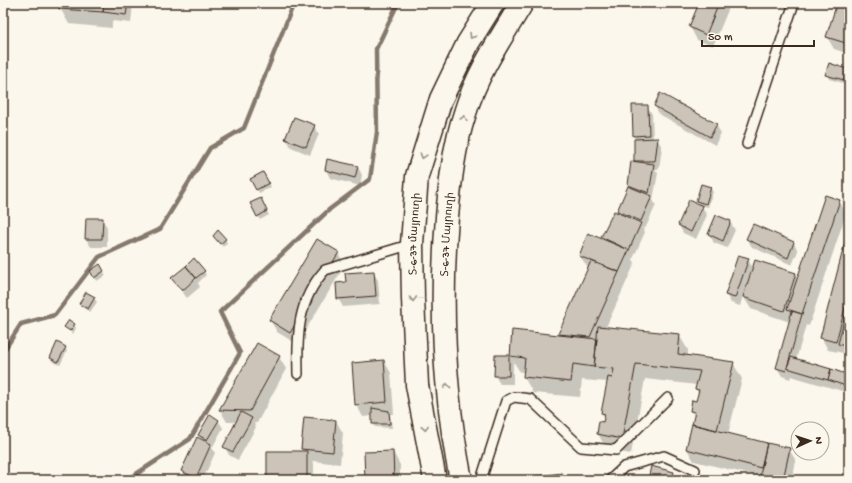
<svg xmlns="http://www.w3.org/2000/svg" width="852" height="483" font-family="'Gochi Hand','Noto Sans Armenian',sans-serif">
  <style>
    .shadow { fill: #0003 }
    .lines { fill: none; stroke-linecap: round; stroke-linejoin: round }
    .stream { stroke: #85796d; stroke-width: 4.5 }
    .building { fill: #ccc4b9; stroke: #3b2a1e }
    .lane-casing { stroke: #3b2a1e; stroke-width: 12 }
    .secondary-casing { stroke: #3b2a1e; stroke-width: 25 }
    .lane { stroke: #fbf7ec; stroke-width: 9 }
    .secondary { stroke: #fbf7ec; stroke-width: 22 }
    .oneway { stroke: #9b9085 }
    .labels { text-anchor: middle; stroke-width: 4; stroke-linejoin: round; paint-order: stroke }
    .street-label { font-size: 11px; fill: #3b2a1e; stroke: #fbf7ec }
  </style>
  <rect width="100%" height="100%" fill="#fbf7ec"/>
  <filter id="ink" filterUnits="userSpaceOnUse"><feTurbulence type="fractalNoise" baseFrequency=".025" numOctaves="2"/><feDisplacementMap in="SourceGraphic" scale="8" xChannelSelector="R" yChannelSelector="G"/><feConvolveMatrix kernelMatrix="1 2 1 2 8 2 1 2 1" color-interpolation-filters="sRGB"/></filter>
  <g filter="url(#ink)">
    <path class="shadow" d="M60 3H133L131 23 112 21V28L69 24 60 8Z
      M700 3H731L713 46 697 40 690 27Z
      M838 3H849V54L834 49 827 37Z
      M847 69 849 73 846 84 829 79 827 75Z
      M647 106 652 114 653 139H657L662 147 659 169H655L658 173 653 200 656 205 645 229 642 227 645 232 633 259 635 263 606 327 679 335 688 350V356L733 363 742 379 728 434 789 449 796 461 792 480H760V477L694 461 687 449 695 417 691 411 697 402 699 394 696 389 697 385 645 379 631 454 607 450 598 434 604 423 605 418 602 413 608 382 582 380 580 397 533 393 524 377V372H520L513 361V384H500L495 376 508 356 510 359 513 331 561 336 559 334 588 268 580 256 605 241 602 237 621 215 618 211 629 186 632 162H637L636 140 634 136Z
      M655 106 716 125 721 133 715 145 659 114Z
      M314 126 319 134 310 155 291 147 286 139Z
      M328 160 358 167 362 175 360 186 330 178 326 170Z
      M263 173 271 187 259 193 251 179Z
      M710 188 713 192 708 207 701 205 707 215 696 239 683 233 679 225 700 206 697 201Z
      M260 199 269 215 260 220 251 204Z
      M839 200 846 213 809 326 806 325 796 360 849 376V393L791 376 790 379 782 376 777 368 790 322 751 309 743 296 740 306 731 303 726 295 748 259 753 269 795 274 798 279Z
      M102 219 107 227V247H91L86 239Z
      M730 222 735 230 727 248 714 243 709 234Z
      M849 231V357L844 351 843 353 828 350 821 337Z
      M214 236 225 239 227 243 223 247Z
      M747 239 794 243 798 251 792 265 752 247Z
      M338 253 345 265 297 344 277 332 270 320Z
      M103 271 106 275 97 281 93 275Z
      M204 271 206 275 198 283 200 287 187 298 172 279Z
      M373 272 378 280 380 304 343 307 338 298 347 283Z
      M94 298 97 302 90 312 83 308 80 304Z
      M74 324 76 328 73 334 65 327Z
      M257 344 279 357 286 369 257 423H254L256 427 238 460 229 455 224 446 237 422H227L220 410Z
      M65 347 67 351 60 365 53 362 51 358Z
      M384 361 391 373 394 414H390L392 428 375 427 373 423V416L363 417 356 404Z
      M218 420 223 428 212 448 215 453 203 479 244 478 245 480H178L187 479 182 471 203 441 199 435Z
      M336 421 343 433 340 464 312 461 314 464V480H268L304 452 302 449Z
      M393 452 400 465V480H366Z
      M673 473 677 480H649Z"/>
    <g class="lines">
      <path class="stream" d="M3 352 21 324 55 315 99 257 160 229 210 148 244 128 294 3
        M127 480 190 439 240 353 220 312 330 209 370 179 377 132 376 49 398 3"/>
    </g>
    <path class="building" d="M59 3H104L103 12 59 9Z
      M104 3H128L126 15 103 12Z
      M699 3H719L706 35 689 27Z
      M837 3H849V44L826 37Z
      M829 63 847 69 844 80 825 75Z
      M660 93 717 124 710 137 654 106Z
      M632 105H648L649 135 633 136Z
      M294 117 315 125 306 147 285 139Z
      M658 138 655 161H634V139Z
      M327 159 358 166 355 178 325 170Z
      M631 161 654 164 649 193 628 185Z
      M263 172 269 183 256 190 250 179Z
      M701 184 711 187 706 204 696 201Z
      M628 186 652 196 641 221 617 211Z
      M825 195 840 200 802 314 787 309Z
      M261 198 267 211 257 217 250 203Z
      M689 200 703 206 691 232 678 225Z
      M614 211 641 223 629 250 601 237Z
      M716 215 731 221 723 241 708 234Z
      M86 218H103L102 239H85Z
      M753 224 794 242 788 258 746 239Z
      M849 227V293L836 342 820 338Z
      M218 230 226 239 220 244 213 236Z
      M588 233 629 250 619 272 579 256Z
      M317 239 339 252 290 333 269 320Z
      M738 255 749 258 735 298 725 295Z
      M194 258 205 271 196 278 186 266Z
      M755 260 796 273 784 311 743 297Z
      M591 261 619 272 590 337 558 334Z
      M100 264 104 271 94 278 90 271Z
      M186 266 196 278 182 291 171 278Z
      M374 271 376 296 337 299 336 283 346 282 345 273Z
      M86 292 95 297 88 309 79 304Z
      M792 311 802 314 786 371 776 368Z
      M845 316 849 317V347L838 344Z
      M69 320 75 324 70 331 64 327Z
      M598 326 680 334 678 354 734 362 717 430 692 424 695 412 690 411 692 400 696 401 699 390 695 389 700 371 636 364 622 439 597 434 599 421 603 422 605 414 601 413 608 377 612 378 614 369 594 367Z
      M512 330 597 339 594 367 573 364 571 382 523 377 525 358 510 356Z
      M57 342 66 347 58 362 50 358Z
      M257 343 280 356 250 411 219 410Z
      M495 355H509V376H494Z
      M791 357 831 369 828 380 787 368Z
      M384 360 387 402 355 405 352 363Z
      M831 369 849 375V387L828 380Z
      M372 408 389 411 390 424H372Z
      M241 412 252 418 233 452 223 447Z
      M210 414 219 420 207 440 198 435Z
      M304 417 336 420 333 452 301 449Z
      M692 424 767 443 761 468 686 449Z
      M197 437 211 444 196 478 181 471Z
      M767 443 790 448 783 480H759Z
      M267 451H307V480H267Z
      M393 451 394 480H365L364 452Z
      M651 466 674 472 672 480H648Z
      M562 473 563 480H506Z
      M245 477V480H177V478Z"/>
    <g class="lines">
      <defs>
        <path id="lane" d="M747 144 794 3
          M298 374C297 336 297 301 325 270L412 244
          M481 480 506 401 514 397 530 399 581 447 616 450 668 398
          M610 480 624 467 664 456 695 470"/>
        <g id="secondary">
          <path id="s1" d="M435 480 417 385 413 299 412 244 417 176 441 99 468 43 493 3"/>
          <path id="s2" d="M461 480C444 394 440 305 447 217 450 183 454 146 465 113 477 73 501 38 522 3"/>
        </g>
      </defs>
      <use href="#lane" class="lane-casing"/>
      <use href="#secondary" class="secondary-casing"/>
      <use href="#lane" class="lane"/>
      <use href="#secondary" class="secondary"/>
    </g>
    <defs><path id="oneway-chevron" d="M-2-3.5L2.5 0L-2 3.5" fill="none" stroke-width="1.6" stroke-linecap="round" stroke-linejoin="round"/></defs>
    <g class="oneway">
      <use href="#oneway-chevron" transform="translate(472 36) rotate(122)"/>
      <use href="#oneway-chevron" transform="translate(464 118) rotate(-76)"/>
      <use href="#oneway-chevron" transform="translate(423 156) rotate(107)"/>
      <use href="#oneway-chevron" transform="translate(413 299) rotate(88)"/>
      <use href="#oneway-chevron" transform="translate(447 386) rotate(-96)"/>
      <use href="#oneway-chevron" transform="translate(425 428) rotate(79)"/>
    </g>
  </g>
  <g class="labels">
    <g class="street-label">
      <text dy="4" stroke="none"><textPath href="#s1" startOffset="248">Տ-6-37 մայրուղի</textPath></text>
      <text dy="4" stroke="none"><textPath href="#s2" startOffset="247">Տ-6-37 Մայրուղի</textPath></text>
    </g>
  </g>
  <rect width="852" height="483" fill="none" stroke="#fbf7ec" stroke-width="16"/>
  <rect x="8" y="8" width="836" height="467" fill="none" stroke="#3b2a1e" stroke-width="1.5" filter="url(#ink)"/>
  <g transform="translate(810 441) rotate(87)"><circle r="19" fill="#fbf7ec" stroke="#aea59a"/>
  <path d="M0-3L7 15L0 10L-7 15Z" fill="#3b2a1e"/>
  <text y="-6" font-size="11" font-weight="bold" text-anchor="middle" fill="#3b2a1e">N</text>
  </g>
  <path d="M702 40v6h112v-6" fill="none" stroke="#3b2a1e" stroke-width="2"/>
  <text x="708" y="40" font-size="12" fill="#3b2a1e" stroke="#fbf7ec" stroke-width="3" paint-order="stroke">50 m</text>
</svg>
